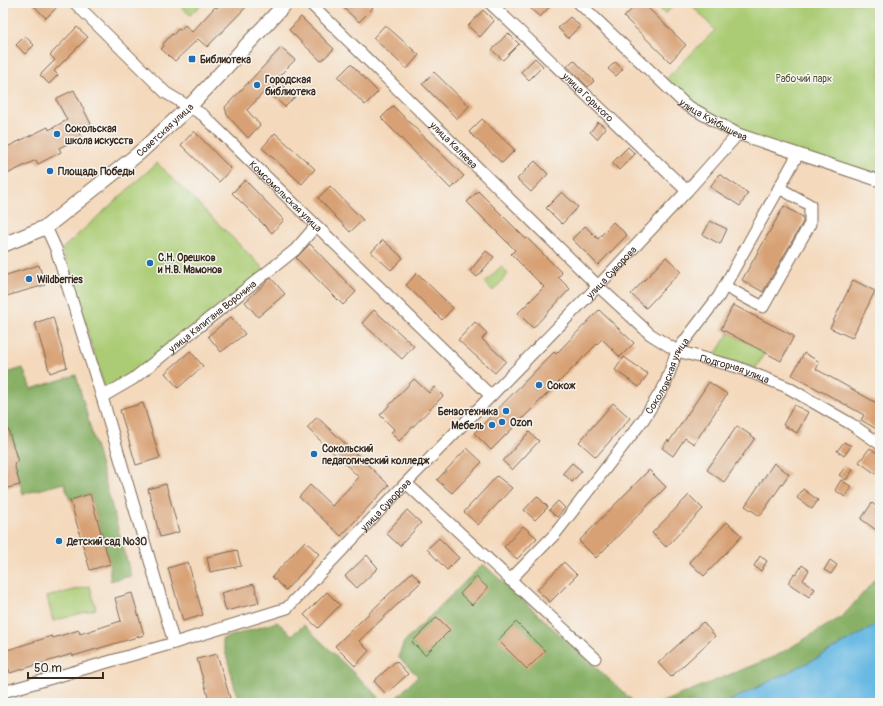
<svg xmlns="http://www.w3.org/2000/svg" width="883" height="706" font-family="Pangolin,sans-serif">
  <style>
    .green { fill: #abcc75; stroke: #737b4a }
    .forest { fill: #88b066; stroke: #626d42 }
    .water { fill: #68b9e3; stroke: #527280 }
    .building { fill: #d8a174 }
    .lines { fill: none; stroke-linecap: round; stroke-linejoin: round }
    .minor-casing { stroke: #7c6755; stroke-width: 13 }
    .major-casing { stroke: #7c6755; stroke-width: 16 }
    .minor { stroke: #fff; stroke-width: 11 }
    .major { stroke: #fff; stroke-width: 14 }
    .poi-dot { fill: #1f6fb2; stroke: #f6f6f2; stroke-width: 1.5 }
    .labels { text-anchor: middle; stroke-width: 3; stroke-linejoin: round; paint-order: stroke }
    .poi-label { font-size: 10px; font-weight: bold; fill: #3b2a1e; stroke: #f6f6f2; text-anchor: start }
    .park-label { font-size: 10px; fill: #575234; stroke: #f6f6f2 }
    .street-label { font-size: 10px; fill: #3b2a1e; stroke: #f6f6f2 }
  </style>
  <rect width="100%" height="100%" fill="#f6f6f2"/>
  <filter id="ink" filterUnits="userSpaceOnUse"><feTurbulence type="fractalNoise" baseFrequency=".025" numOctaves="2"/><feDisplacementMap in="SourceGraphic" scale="8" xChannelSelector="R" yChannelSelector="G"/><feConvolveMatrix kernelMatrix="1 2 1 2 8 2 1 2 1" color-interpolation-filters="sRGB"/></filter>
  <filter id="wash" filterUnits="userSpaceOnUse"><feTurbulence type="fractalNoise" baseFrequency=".012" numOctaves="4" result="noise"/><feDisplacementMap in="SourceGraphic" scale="16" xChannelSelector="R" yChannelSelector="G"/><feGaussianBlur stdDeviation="0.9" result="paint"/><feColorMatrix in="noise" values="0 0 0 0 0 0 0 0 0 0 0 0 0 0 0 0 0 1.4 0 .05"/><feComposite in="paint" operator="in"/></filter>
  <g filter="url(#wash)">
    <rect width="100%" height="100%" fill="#f4d9bc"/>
    <path class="green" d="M177 3H203L190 15Z
      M654 3H677L665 14Z
      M690 3H880V181L738 134 686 105 663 82 715 30Z
      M157 163 265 270 131 376 105 389 62 249Z
      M501 266 508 274 493 291 485 283Z
      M729 333 765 352 756 368 714 356Z
      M90 586 96 609 53 621 47 597Z"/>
    <path class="forest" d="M23 368 31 389 76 375 131 576 110 581V564L90 494 70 500 64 483 23 494 14 463 18 462 3 410V374Z
      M483 564 635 703H391L418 676 398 657 404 642Z
      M880 574V619L871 628 819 657 726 703H660L778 655 843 616Z
      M277 622 292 635 304 625 385 703H239L222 639Z"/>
    <path class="water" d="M880 619V703H726L819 657 871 628Z"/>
    <g id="blocks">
      <path class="building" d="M31 3H52L57 7 46 18Z
        M222 3H250L207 47 198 39 175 61 161 49 164 46 163 44 172 34 173 35 178 29 180 30 185 25 192 32 215 7 217 8Z
        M338 3H367L373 8 359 22Z
        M537 3H553L540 17 531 9Z
        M638 3H643L686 45 670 62 624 17Z
        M483 10 494 21 480 37 468 26Z
        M301 17 334 49 321 61 289 30Z
        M570 17 580 26 568 38 558 28Z
        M385 25 419 55 407 69 373 38Z
        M77 27 88 37 54 71 58 75 49 84 40 75 55 60 50 55Z
        M508 33 519 44 503 60 492 50Z
        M25 36 34 45 25 54 16 45Z
        M281 48 295 60 276 79 295 97 285 107 266 90 247 110 260 125 248 138 227 115 225 107Z
        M535 58 543 66 529 80 521 72Z
        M574 60 594 81 588 87 567 66Z
        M615 62 623 69 616 76 608 69Z
        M351 64 378 92 365 105 338 77Z
        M434 72 469 106 457 119 422 84Z
        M74 90 91 124 78 130 81 137 59 148 61 152 38 164 36 160 3 176V149L48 127 49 130 67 120 57 101V98Z
        M393 106 464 176 451 189 381 118Z
        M482 119 515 150 502 163 469 132Z
        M598 122 606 128 597 139 590 132Z
        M194 131 231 169 219 182 181 145Z
        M275 133 315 169 302 184 262 148Z
        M628 147 635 154 619 170 612 163Z
        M535 161 548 174 531 192 517 179Z
        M719 174 748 193 740 206 710 187Z
        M245 180 284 220 272 233 232 193Z
        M330 186 363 220 350 232 318 198Z
        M478 191 526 239 527 238 562 273 558 277 570 289 533 328 518 313 544 287 511 254 515 250 467 202Z
        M562 192 578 207 562 224 546 208Z
        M784 206 803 217V222L763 292 742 280Z
        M710 221 727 229 720 244 703 235Z
        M613 222 627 235 598 265 572 239 585 226 598 239Z
        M383 240 403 258 391 270 371 252Z
        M310 244 356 292 343 305 296 258Z
        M486 251 494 257 477 277 470 271Z
        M666 257 681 271 646 308 631 294Z
        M39 265 45 285 3 297V276Z
        M417 273 453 308 442 320 406 285Z
        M271 278 285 294 258 317 245 302Z
        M853 280 875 291 852 338 830 328Z
        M733 305 794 336 781 361 721 329Z
        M374 310 414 346 402 359 362 323Z
        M599 310 634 343 620 357 602 339 491 450 474 433 554 352 556 354Z
        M53 317 67 367 50 373 35 323Z
        M231 317 245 334 221 352 208 336Z
        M475 322 487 333 482 339 506 361 495 373 458 340Z
        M190 351 203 366 178 388 165 373Z
        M804 353 820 362 816 369 880 405V431L861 420 864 415 792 375Z
        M624 357 648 374 639 387 615 370Z
        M414 379 429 393 434 387 443 396 399 441 391 433 394 429 380 415Z
        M709 382 727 394 694 444 685 438 673 456 662 448 668 440 669 442Z
        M143 403 160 458 136 465 120 410Z
        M613 403 630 418 596 457 579 442Z
        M794 405 808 412 797 433 783 425Z
        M317 417 389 485 341 536 299 497 310 485 332 506 359 477 307 428Z
        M3 418H5L18 462 14 463 20 485 3 489Z
        M737 426 755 438 724 482 707 470Z
        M529 432 539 441 512 470 503 461Z
        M844 442 851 446 844 456 837 451Z
        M467 448 482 462 452 493 437 480Z
        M870 448 880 455V469L876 474 859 462Z
        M572 463 582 471 572 482 563 473Z
        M774 463 789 474 760 516 745 506Z
        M846 466 853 470 846 480 839 475Z
        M649 470 666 487 596 558 579 541Z
        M497 476 512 488 478 525 464 512Z
        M841 480 852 487 845 497 835 490Z
        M166 484 179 532 160 537 148 489Z
        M803 489 818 500 812 509 797 498Z
        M90 494 110 564 90 570 70 500Z
        M689 495 703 509 666 547 652 533Z
        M537 496 548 507 535 520 524 510Z
        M558 501 565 508 557 517 549 510Z
        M872 503 880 509V533L861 519Z
        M407 510 421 523 400 546 386 533Z
        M727 522 742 536 704 576 689 562Z
        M523 526 537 538 517 559 504 547Z
        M439 538 459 558 447 570 427 549Z
        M305 541 319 554 286 590 272 577Z
        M237 550 241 566 210 572 207 557Z
        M367 555 378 568 357 588 345 576Z
        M760 556 767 561 761 571 754 566Z
        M830 560 837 565 831 574 824 570Z
        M188 562 203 615 183 621 168 568Z
        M564 562 577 575 550 602 537 590Z
        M802 565 809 570 803 580 815 589 809 597 788 583 794 574 796 575Z
        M412 572 421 582 359 641 369 651 355 666 335 646Z
        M476 577 488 588 472 605 460 594Z
        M254 584 259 603 226 611 221 593Z
        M327 592 340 605 318 628 304 615Z
        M132 593 144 635 73 656 72 654 10 673 4 651 52 636 53 638 79 630 80 634 121 621 115 598Z
        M437 617 450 630 425 655 412 642Z
        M516 622 545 651 527 669 498 640Z
        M703 622 715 636 671 677 658 663Z
        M217 654 230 698 210 703 197 659Z
        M396 661 408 674 386 694 374 681Z"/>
    </g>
  </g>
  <g filter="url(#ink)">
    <use href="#blocks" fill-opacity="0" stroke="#7c6755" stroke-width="1"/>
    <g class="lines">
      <defs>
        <g id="minor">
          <path id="s1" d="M75 3 166 93 203 115 491 396"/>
          <path id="s2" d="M310 3 598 286 650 334 677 351 737 367 787 387 851 424 880 444"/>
          <path id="s3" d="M490 3 687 191"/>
          <path id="s4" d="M579 3 686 105 738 134 880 181"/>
          <path d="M46 227 56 249 102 397 174 643"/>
          <path d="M724 286 763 307 810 224V205L779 188"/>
          <path id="s5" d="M102 397 133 379 295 250 316 226"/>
          <path d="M406 483 595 658"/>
          <path id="s6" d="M510 580 555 534 643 420 665 385 677 351 719 296 798 154"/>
          <path id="s7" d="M3 692 174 643 287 608 406 483 598 286 687 191 738 134"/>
        </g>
        <g id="major">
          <path id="s8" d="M3 245 46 227 138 154 189 107 286 3"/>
        </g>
      </defs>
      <use href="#minor" class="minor-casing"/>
      <use href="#major" class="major-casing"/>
      <use href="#minor" class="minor"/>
      <use href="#major" class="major"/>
    </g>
  </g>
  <g class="poi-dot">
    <rect x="188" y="55" width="8" height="8" rx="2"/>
    <circle cx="257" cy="85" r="4"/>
    <circle cx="57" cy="134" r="4"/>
    <circle cx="50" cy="171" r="4"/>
    <circle cx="150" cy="263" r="4"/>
    <circle cx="29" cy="279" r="4"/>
    <circle cx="539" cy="385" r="4"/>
    <circle cx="506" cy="411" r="4"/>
    <circle cx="502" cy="422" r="4"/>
    <circle cx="492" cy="425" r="4"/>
    <circle cx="314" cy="454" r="4"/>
    <circle cx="59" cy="541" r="4"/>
  </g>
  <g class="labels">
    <g class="poi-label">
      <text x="200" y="63">Библиотека</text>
      <text x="265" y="83">Городская<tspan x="265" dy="12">библиотека</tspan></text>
      <text x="65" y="132">Сокольская<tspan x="65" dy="12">школа искусств</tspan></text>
      <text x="58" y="175">Площадь Победы</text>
      <text x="158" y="261">С.Н. Орешков<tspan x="158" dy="12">и Н.В. Мамонов</tspan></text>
      <text x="37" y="283">Wildberries</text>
      <text x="547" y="389">Сокож</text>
      <text x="498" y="415" text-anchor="end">Бензотехника</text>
      <text x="510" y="426">Ozon</text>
      <text x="484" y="429" text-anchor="end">Мебель</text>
      <text x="322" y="452">Сокольский<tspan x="322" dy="12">педагогический колледж</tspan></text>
      <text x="67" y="545">Детский сад №30</text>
    </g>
    <g class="park-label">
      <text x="804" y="82">Рабочий парк</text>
    </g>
    <g class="street-label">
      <text dy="4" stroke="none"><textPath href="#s3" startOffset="136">улица Горького</textPath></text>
      <text dy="4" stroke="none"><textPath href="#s4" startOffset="179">улица Куйбышева</textPath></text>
      <text dy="4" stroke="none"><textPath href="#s8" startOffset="200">Советская улица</textPath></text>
      <text dy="4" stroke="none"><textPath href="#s2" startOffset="202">улица Каляева</textPath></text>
      <text dy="4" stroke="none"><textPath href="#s1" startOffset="287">Комсомольская улица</textPath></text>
      <text dy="4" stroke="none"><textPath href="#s7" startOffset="763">улица Суворова</textPath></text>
      <text dy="4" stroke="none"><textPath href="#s5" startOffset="137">улица Капитана Воронина</textPath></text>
      <text dy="4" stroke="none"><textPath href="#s2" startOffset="567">Подгорная улица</textPath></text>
      <text dy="4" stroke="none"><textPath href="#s6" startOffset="259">Соколовская улица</textPath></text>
      <text dy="4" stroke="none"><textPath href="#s7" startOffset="439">улица Суворова</textPath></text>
    </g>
  </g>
  <rect width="883" height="706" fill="none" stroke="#f6f6f2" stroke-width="16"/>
  <path d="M28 672v6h75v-6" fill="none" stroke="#3b2a1e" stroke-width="2"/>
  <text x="34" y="672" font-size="12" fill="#3b2a1e" stroke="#f6f6f2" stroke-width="3" paint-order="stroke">50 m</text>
</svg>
